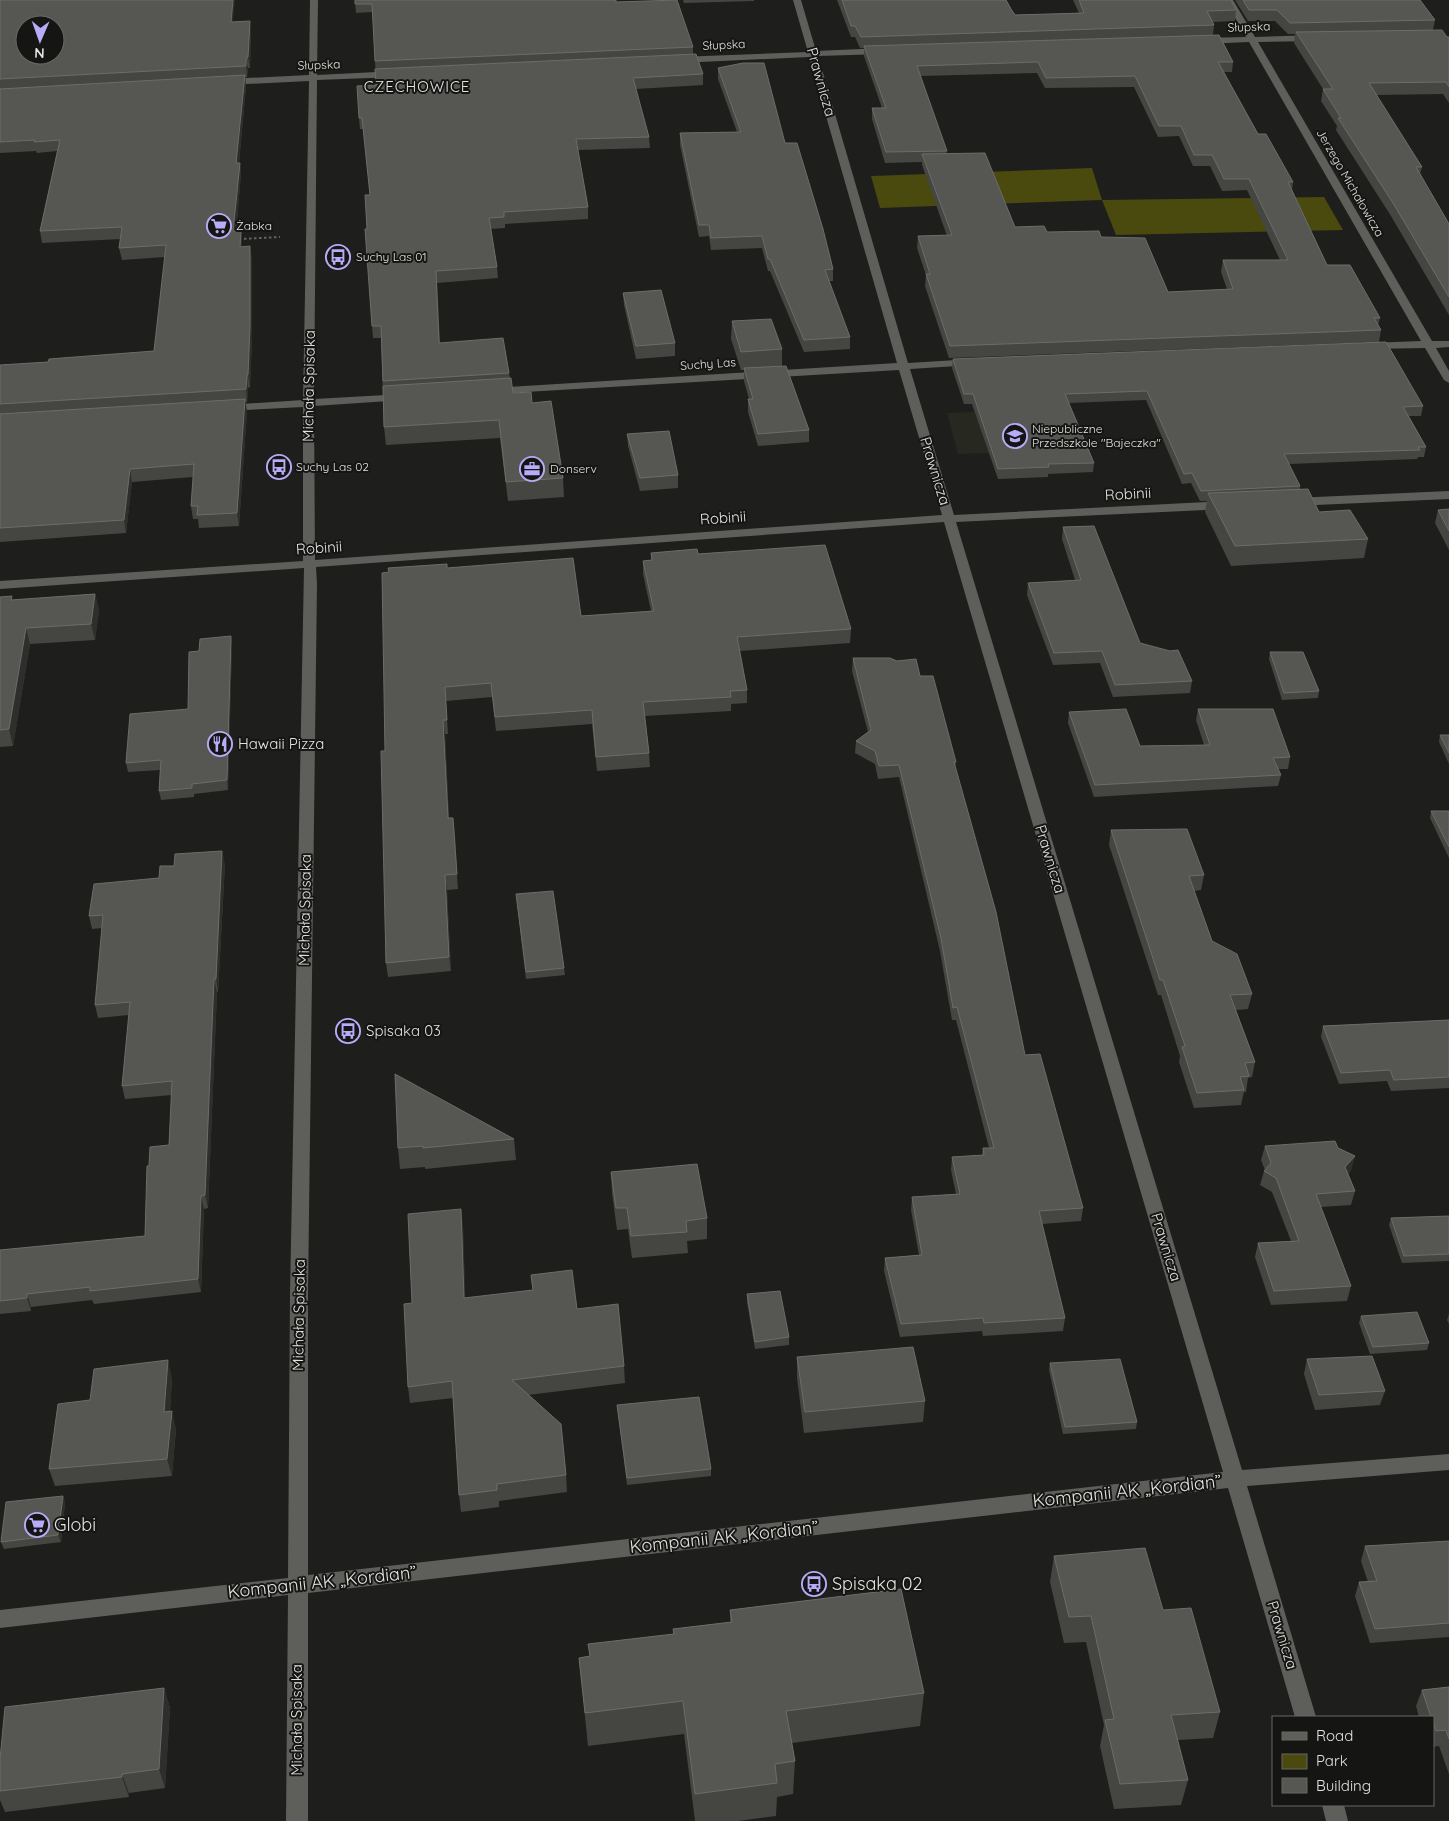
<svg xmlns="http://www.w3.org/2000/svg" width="1449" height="1821" font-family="Quicksand,sans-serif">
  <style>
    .built { fill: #272820 }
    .green { fill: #4a490e }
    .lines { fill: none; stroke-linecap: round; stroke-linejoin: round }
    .path { stroke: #636361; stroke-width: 2; stroke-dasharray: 2.5 2.5; stroke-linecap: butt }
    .minor { fill: #5e5e5b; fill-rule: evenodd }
    .wall { fill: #454542; fill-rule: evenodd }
    .shaded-wall { fill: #2e2e2c }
    .building { fill: #565653; stroke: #6c6c69; fill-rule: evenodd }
    .labels { text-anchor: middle; stroke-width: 4; stroke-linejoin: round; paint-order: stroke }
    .far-street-label { font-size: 12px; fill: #e3e3e1; stroke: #151513 }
    .far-poi-label { font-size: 12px; fill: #e3e3e1; stroke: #151513; text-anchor: start }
    .street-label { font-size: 15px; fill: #e3e3e1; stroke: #151513 }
    .far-quarter-label { font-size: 15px; letter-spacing: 1px; fill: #e3e3e1; stroke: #151513 }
    .poi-label { font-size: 15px; fill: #e3e3e1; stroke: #151513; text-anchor: start }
    .near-street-label { font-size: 18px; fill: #e3e3e1; stroke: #151513 }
    .near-poi-label { font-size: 18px; fill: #e3e3e1; stroke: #151513; text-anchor: start }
  </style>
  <rect width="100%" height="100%" fill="#1e1e1c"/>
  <path class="built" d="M1066 408 991 453 958 454 947 413Z"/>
  <path class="green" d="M1092 168 1102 200 1324 197 1343 230 1116 235 1102 200 880 208 871 176Z"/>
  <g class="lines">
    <path class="path" d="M239 239 280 237"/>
    <path class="minor" d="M310 0H318L317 75 396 71 400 74 396 77 317 80 314 399 404 394 410 397 404 400 314 406 315 560 942 515 899 370 492 394 486 391 492 388 897 363 809 57 678 63 674 60 678 57 808 52 793 0H801L816 51 883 48 887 51 883 54 818 56 908 363 973 359 978 362 973 365 910 369 954 515 1226 501 1232 505 1226 509 956 522 1242 1470 1449 1454V1470L1247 1486 1316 1717H1295L1228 1488 308 1593V1821H286L288 1595 0 1628V1610L288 1578 290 1294 304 568 0 589V581L303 561V407L227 411 221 408 227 405 303 400 309 81 226 85 222 82 226 79 309 75ZM944 522 1223 1472 308 1575V1294L317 584 316 567Z
      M1225 0H1233L1255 37 1315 35 1319 38 1315 41 1258 42 1432 341H1449V347L1436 348 1449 371V383L1444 380 1425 348 1368 349 1363 346 1368 343 1421 341 1249 42 1203 44 1199 41 1203 38 1246 37Z
      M1449 491V499L1294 506 1288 502 1294 498Z
      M1322 1805H1344L1348 1821H1326Z"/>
  </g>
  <path class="wall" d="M0 0 233 22 251 31 250 68H248L247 77H245L246 86 239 163H240L241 174 236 231H241L242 247 252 258V338L250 387 248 388 247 402H245L247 411 239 526 199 528 198 519H193L191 506 193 477 132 482 126 533 0 542V365L48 362 154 351 165 257 122 260 119 248 121 239 42 243 40 231 57 151 37 153 36 151 0 153Z
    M355 0 616 2 693 47V54L703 74V85L636 89 649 137 650 148 578 150 588 207V219L505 224V228L491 229 497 267 498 278 437 283 440 343 509 373 513 393 532 403 563 478 564 497 508 501 500 438 386 445 384 427 381 338H373L372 326 367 229 370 195 363 129H360L359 118 376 85 373 12 356 13Z
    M683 0H754V1L684 3Z
    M837 0H1006L1011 9 1015 15 1079 13 1073 0H1231L1236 10 1235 21 1212 22 1214 25 1213 35 1233 62 1232 72H1224L1258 134 1293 182 1292 190 1327 265 1380 318 1378 325 1381 330 1379 342 949 358 925 286 926 275 917 248 918 236H947L922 165V162L885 163 872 119V108H882L864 56V48H860L855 37H851ZM1037 73 1045 88 1134 87 1158 137 1179 136 1193 166H1210L1222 191 1247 190 1280 260H1223L1221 272 1227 289 1168 292 1101 237 1047 232 1015 227 946 154 947 151 920 76Z
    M1235 0H1420L1435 20 1433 30 1447 37H1449V103L1443 94 1376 95 1422 167 1420 174 1449 224V315L1391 216 1336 130 1337 126 1321 101 1323 89 1294 43 1295 34H1288L1275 21H1248Z
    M718 68 785 143 833 269V281H829L850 337V349L804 352 770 271H768L762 248 711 250 709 236 699 237 680 145V133L737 132 718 79Z
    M623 293 675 343V356L636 359 624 305Z
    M732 321 782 349V366L809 430V442L758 446 748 412V399H749L744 381V370H741L731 339Z
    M953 359 1423 406 1421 416H1409L1426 447 1424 457H1418L1417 459 1289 464 1300 486V489L1319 512 1368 539 1364 558 1231 566 1205 512 1207 501H1200L1191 483 1182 484 1146 400 1069 403 1094 463 1093 472 1048 474V477L998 479 972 404H964L952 368Z
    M627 434 678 475V488L640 491 628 446Z
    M1449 509V550L1435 523 1438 510Z
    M1063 527 1140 643 1192 681 1190 693 1113 697 1100 663 1053 665 1027 595 1028 583 1075 580 1062 539Z
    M651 553 698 554 851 629 850 643 740 651 747 690V703L731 704V711L645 716 649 753 650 767 597 771 592 724 496 731 492 697 446 701 448 734H445L449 818H453L458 889 447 890 451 971 388 977 386 963 385 751 447 568 581 616 651 611 643 574V561L651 560Z
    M95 594 99 610 95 640 30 644 13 746 0 747V597L13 600Z
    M231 636 232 645 228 790 194 794V797L161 800 159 791 160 770 128 772 126 763 188 709 199 651Z
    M1270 652 1319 691 1318 698 1282 700 1269 659Z
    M853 658 920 676 956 762 955 767 1025 1055 1083 1208 1081 1221 1042 1224 1065 1318 1063 1331 983 1336 982 1331 900 1337 884 1271 885 1258 919 1255 911 1210 912 1197 956 1194 951 1170 952 1157 982 1155 983 1148H989L956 1020H952L940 951 899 777 878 779 875 764 855 753 856 741 868 732 852 671Z
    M1198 709 1290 757 1288 769H1278L1281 775 1278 786 1094 797 1068 723 1069 712 1140 746 1204 745 1196 720Z
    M1440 735H1449V764L1439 742Z
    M1431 811H1449V858L1430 818Z
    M1111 830 1204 875 1201 890 1194 891 1212 941 1252 994 1248 1009 1236 1010 1255 1062 1252 1077 1248 1078 1246 1092H1244L1241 1105 1194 1108 1179 1062 1180 1056 1161 995H1158L1109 845Z
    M225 864 218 992H217L208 1208 204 1209 201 1292 94 1304 92 1300 31 1307V1311L0 1314V1250L145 1236 149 1166 169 1145 172 1095 125 1099 122 1086 129 1015 98 1018 95 1005 102 928 92 929 89 916 159 878Z
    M517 902 564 968 565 975 526 979Z
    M1449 1020V1088L1391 1091 1387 1081 1339 1084 1321 1037 1323 1026Z
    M514 1139 516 1160 425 1169V1167L400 1169 398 1148Z
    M1265 1146 1338 1148 1355 1156 1351 1170 1348 1174 1355 1191 1351 1205 1321 1207 1351 1286 1347 1301 1271 1305 1255 1257 1258 1243 1291 1241 1272 1192 1260 1185 1264 1171 1265 1170 1261 1160Z
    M611 1172 707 1218V1239L687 1241 688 1253 632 1258 628 1229 617 1230 612 1193Z
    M1449 1216V1261L1402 1263 1389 1225 1391 1218Z
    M463 1225 465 1298 533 1290 531 1275 577 1309 624 1366 625 1383 528 1395 566 1475 567 1492 499 1501V1507L461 1512 459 1495 453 1398 410 1403 408 1387 412 1303Z
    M747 1294 789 1337V1345L755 1349 747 1302Z
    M1449 1314V1324L1447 1320Z
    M1361 1316 1429 1343 1427 1350 1370 1354 1359 1323Z
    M797 1357 925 1401 923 1422 804 1433 797 1378Z
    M1307 1359 1385 1391 1380 1405 1315 1410 1304 1374Z
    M1050 1363 1137 1422 1136 1429 1063 1434 1049 1370Z
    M172 1378 170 1411 176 1429 172 1476 55 1486 49 1469 90 1400Z
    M617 1405 711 1469V1476L627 1485Z
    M63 1496 65 1503 61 1542 4 1549 1 1542Z
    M1449 1541V1637L1370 1643 1355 1596 1359 1582H1368L1361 1561 1365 1546Z
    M1054 1556 1163 1610 1220 1712 1213 1738 1178 1740 1188 1780 1181 1805 1114 1809 1100 1746 1104 1725 1086 1642 1064 1643 1050 1582Z
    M730 1610 924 1693 920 1726 792 1743 795 1761 793 1794 777 1797 776 1816 738 1821H695L684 1734 588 1746 579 1658 589 1656 673 1634V1629L730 1622Z
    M1449 1687V1774L1439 1746 1433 1747V1717H1419L1416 1706 1422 1690Z
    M164 1688 170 1708 165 1788 129 1793V1797L5 1812 0 1800V1759Z"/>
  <path class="shaded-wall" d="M233 0H235L232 32 231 22Z
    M250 21 251 31 250 68 248 57Z
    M246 58 248 68 247 77 246 66Z
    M245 75 246 86 238 174 236 163Z
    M240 163 241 174 235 243 233 231Z
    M241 231 242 243V259L240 247Z
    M250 246 252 258V338L250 387 248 375Z
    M247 375 248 388 247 402 246 389Z
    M245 399 247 411 239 526 237 513Z
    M130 469 132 482 126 533 124 520Z
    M95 594 99 610 95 640 91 624Z
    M26 628 30 644 13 746 9 729Z
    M231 636 232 645 228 790 227 780Z
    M443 720 445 734 449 832 448 818Z
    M453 818 455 832 458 889 457 874Z
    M222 851 225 864 218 992 216 979Z
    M445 875 447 890 451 971 449 957Z
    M214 979 217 992 208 1208 205 1195Z
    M1355 1156 1351 1170 1341 1181 1345 1167Z
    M201 1196 204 1209 201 1292 198 1279Z
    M461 1209 463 1225 466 1315 464 1298Z
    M27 1294 31 1307V1311L27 1298Z
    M168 1360 172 1378 169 1429 164 1412Z
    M172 1411 176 1429 172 1476 167 1459Z
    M63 1496 65 1503 61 1542 58 1535Z
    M164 1688 170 1708 165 1788 159 1769Z
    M122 1774 129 1793V1797L122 1777Z"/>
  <path class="building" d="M0 0H233L231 22 250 21 248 57 246 58V66L0 79ZM25 25H55V55H25Z
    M355 0H616V2L677 0 693 47 375 61 372 4H355Z
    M842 0H1006L1011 9 1015 15 1084 13 1079 0H1231L1236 10 1207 11 1214 25 861 37 855 26H851Z
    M1243 0H1420L1435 20 1290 23 1277 10H1249Z
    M1442 30 1447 37H1449V87L1446 82 1369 83 1422 167H1416L1449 224V297L1393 203 1338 118H1341L1323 89H1333L1296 32Z
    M1219 35 1233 62H1218L1258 134H1266L1293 182H1288L1327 265H1350L1380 318H1374L1381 330 950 346 926 274H930L918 236 952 235 922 154 985 153 1015 227 1044 226 1047 232 1099 231 1101 237 1145 238 1168 292 1233 289 1223 260H1288L1249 179H1224L1212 155H1194L1181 126H1159L1135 76 1046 78 1038 62 917 66 947 151 886 152 872 108H886L864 46Z
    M696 54 703 74 633 78 649 137 576 139 588 207 504 212V217L489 218 497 267 436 271 439 343 503 338 509 373 383 381 381 326H372L365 229H367L365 195H370L362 118H359L357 86 376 85 375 69Z
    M743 63H764L785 143H797L823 229 833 269 825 270 850 337 804 340 770 259H768L762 236 711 238 709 225H699L680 133 741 132 718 68Z
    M245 75 236 163H240L233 231H241L240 247 250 246V326L248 375H247L246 389 0 404V365L48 362 49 359 154 351 166 245 119 248 122 227 40 231 60 140 34 142 35 140 0 142V89Z
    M661 290 675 343 636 346 623 293Z
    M771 319 782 349 741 352 732 321Z
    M1386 342 1423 406 1403 407 1426 447H1418L1420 450 1284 454 1300 486 1201 491 1192 473 1184 474 1147 391 1065 394 1094 463 1048 464 1049 467 998 469 973 394H964L953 359Z
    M786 366 809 430 758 434 748 399H753L744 368Z
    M511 378 513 393 531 392 532 403 551 401 563 478 506 482 499 420 384 427 383 386Z
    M245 399 237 513 197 515 198 506H191L194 464 130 469 124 520 0 528V414Z
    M669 431 678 475 640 478 627 434Z
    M1308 489 1319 512 1350 510 1368 539 1235 546 1208 493Z
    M1449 509V531L1438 510Z
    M1094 526 1140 643 1170 651 1178 650 1192 681 1115 685 1102 651 1054 653 1028 583 1081 580 1063 527Z
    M825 545 851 629 737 637 747 690 730 691 731 697 643 702 649 753 596 757 592 710 495 717 491 683 445 687 447 720H443L448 818H453L457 874 445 875 449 957 386 963 381 751H385L382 573 389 572 388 568 447 564V568L573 558 581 616 654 611 643 561 652 560 651 553 697 549 698 554Z
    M95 594 91 624 26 628 9 729 0 730V597L12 596 11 600Z
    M231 636 227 780 192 784V788L159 791 161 760 126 763 130 714 188 709 189 652 199 651 200 639Z
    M1270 652H1303L1319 691 1284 693Z
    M853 658H890L897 661 916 659 920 676H933L956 762H954L996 912 1025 1055 1040 1054 1083 1208 1039 1211 1065 1318 984 1323 983 1318 901 1324 885 1258 922 1255 912 1197 960 1194 952 1157 984 1155 983 1148H994L957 1007 953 1008 941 938 899 765 879 766 875 751 856 741 871 730Z
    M1126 709 1140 746 1210 745 1198 709H1273L1290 757 1273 758 1281 775 1095 785 1069 712Z
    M1440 735H1449V753Z
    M1431 811H1449V847Z
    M1187 829 1204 875 1189 876 1212 941 1237 954 1252 994 1230 995 1255 1062 1245 1063 1249 1076 1240 1077 1244 1090 1197 1093 1182 1047 1185 1046 1163 980H1160L1111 830Z
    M222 851 216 979H214L205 1195 201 1196 198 1279 90 1291V1287L27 1294V1298L0 1301V1250L145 1236 147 1166H149L150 1147 169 1145 172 1081 122 1086 130 1002 95 1005 103 915 89 916 94 884 159 878 160 866H174L175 854Z
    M553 891 564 968 526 972 516 894Z
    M1449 1020V1077L1394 1080 1390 1070 1341 1073 1323 1026Z
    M395 1074 514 1139 423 1148V1146L398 1148Z
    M1335 1141 1338 1148 1355 1156 1345 1167 1355 1191 1316 1194 1351 1286 1274 1291 1258 1243 1299 1241 1276 1178 1264 1171 1271 1163 1265 1146Z
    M697 1164 707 1218 686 1221 687 1232 631 1236 627 1208H616L611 1172Z
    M461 1209 464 1298 533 1290 531 1275 572 1270 577 1309 618 1304 624 1366 512 1380 561 1424 566 1475 497 1484V1490L459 1495 452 1381 408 1387 404 1304 412 1303 408 1214Z
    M1449 1216V1254L1404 1256 1391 1218Z
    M780 1291 789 1337 755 1342 747 1294Z
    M1417 1312 1429 1343 1373 1347 1361 1316Z
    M913 1347 925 1401 805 1412 797 1357Z
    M1372 1356 1385 1391 1319 1395 1307 1359Z
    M1120 1359 1137 1422 1065 1427 1050 1363Z
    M168 1360 164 1412 172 1411 167 1459 49 1469 58 1404 90 1400 94 1369Z
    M699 1397 711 1469 627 1478 617 1405Z
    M63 1496 58 1535 1 1542 6 1502Z
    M1449 1541V1623L1375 1629 1359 1582 1377 1581 1365 1546Z
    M1145 1548 1163 1610 1191 1608 1220 1712 1171 1715 1188 1780 1120 1784 1105 1720 1114 1719 1091 1616 1069 1617 1054 1556Z
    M901 1589 924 1693 786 1711 795 1761 775 1764 777 1783 695 1794 683 1701 585 1713 579 1658 590 1656 588 1644 674 1634 673 1629 732 1622 730 1610Z
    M1449 1687V1739L1446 1730 1436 1731 1433 1721V1717H1431L1422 1690Z
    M164 1688 159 1769 122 1774V1777L0 1791V1759L5 1707Z"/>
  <defs>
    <symbol id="supermarket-ring" viewBox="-11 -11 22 22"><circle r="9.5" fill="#151513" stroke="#b8abf7" stroke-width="1.5"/><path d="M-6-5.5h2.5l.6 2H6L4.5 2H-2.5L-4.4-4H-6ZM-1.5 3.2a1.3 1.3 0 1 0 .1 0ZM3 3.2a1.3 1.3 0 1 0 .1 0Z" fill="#b8abf7"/></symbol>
    <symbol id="bus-ring" viewBox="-11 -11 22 22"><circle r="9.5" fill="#151513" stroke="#b8abf7" stroke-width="1.5"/><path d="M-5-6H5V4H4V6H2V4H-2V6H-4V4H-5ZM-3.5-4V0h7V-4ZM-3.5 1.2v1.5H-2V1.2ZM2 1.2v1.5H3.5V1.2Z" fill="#b8abf7"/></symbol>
    <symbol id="school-ring" viewBox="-11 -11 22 22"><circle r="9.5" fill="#151513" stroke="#b8abf7" stroke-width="1.5"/><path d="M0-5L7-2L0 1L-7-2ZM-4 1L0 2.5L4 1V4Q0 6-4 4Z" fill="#b8abf7"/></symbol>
    <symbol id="office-ring" viewBox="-11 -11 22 22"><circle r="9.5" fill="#151513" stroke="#b8abf7" stroke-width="1.5"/><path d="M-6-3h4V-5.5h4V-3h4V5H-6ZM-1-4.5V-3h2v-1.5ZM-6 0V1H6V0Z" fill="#b8abf7"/></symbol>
    <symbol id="restaurant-ring" viewBox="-11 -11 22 22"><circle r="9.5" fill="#151513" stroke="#b8abf7" stroke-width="1.5"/><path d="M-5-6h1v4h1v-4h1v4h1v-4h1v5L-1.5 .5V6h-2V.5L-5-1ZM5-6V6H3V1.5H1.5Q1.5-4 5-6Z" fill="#b8abf7"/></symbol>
  </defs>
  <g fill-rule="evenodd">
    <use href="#supermarket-ring" x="205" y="212" width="28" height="28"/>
    <use href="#bus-ring" x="324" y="243" width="28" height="28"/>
    <use href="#school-ring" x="1001" y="422" width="28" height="28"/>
    <use href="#bus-ring" x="265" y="453" width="28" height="28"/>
    <use href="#office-ring" x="518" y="455" width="28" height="28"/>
    <use href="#restaurant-ring" x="206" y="730" width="28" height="28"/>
    <use href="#bus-ring" x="334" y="1017" width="28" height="28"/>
    <use href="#supermarket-ring" x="23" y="1511" width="28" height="28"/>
    <use href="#bus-ring" x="800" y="1570" width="28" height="28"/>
  </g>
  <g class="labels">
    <g class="far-street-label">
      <text transform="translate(1249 27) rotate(-2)" y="4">Słupska</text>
      <text transform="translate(724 45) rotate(-3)" y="4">Słupska</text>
      <text transform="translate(319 65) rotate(-2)" y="4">Słupska</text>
      <text transform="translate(1350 183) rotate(60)" y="4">Jerzego Michałowicza</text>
      <text transform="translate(708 364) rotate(-4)" y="4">Suchy Las</text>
    </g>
    <g class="far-poi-label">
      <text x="236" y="230">Żabka</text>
      <text x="356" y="261">Suchy Las 01</text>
      <text x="1032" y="433">Niepubliczne<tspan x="1032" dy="14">Przedszkole "Bajeczka"</tspan></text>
      <text x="296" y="471">Suchy Las 02</text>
      <text x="550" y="473">Donserv</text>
    </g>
    <g class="street-label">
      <text transform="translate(821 82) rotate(74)" y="5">Prawnicza</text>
      <text transform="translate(309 386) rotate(-89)" y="5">Michała Spisaka</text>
      <text transform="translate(935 471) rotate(73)" y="5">Prawnicza</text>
      <text transform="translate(1128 494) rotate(-3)" y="5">Robinii</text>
      <text transform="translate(723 518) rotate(-4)" y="5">Robinii</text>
      <text transform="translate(319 548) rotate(-4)" y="5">Robinii</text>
      <text transform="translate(1050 859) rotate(73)" y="5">Prawnicza</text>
      <text transform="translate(305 910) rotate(-89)" y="5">Michała Spisaka</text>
      <text transform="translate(1166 1247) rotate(73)" y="5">Prawnicza</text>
      <text transform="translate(299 1315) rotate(-89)" y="5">Michała Spisaka</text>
      <text transform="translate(1282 1635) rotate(73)" y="5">Prawnicza</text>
      <text transform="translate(297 1720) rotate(-90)" y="5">Michała Spisaka</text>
    </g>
    <g class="far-quarter-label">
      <text x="417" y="92">CZECHOWICE</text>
    </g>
    <g class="poi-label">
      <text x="238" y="749">Hawaii Pizza</text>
      <text x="366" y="1036">Spisaka 03</text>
    </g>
    <g class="near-street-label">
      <text transform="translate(1127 1491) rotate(-6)" y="6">Kompanii AK „Kordian”</text>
      <text transform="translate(724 1537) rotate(-6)" y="6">Kompanii AK „Kordian”</text>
      <text transform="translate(322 1582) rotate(-6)" y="6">Kompanii AK „Kordian”</text>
    </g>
    <g class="near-poi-label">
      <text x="54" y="1531">Globi</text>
      <text x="832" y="1590">Spisaka 02</text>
    </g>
  </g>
  <rect x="1272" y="1716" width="162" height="90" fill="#151513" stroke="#676765"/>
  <rect x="1282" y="1732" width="25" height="8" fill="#5e5e5b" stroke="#676765"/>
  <text x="1316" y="1741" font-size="15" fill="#e3e3e1">Road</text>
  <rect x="1282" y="1754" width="25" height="15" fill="#4a490e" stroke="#676765"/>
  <text x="1316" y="1766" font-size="15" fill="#e3e3e1">Park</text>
  <rect x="1282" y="1778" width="25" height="15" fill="#565653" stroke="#676765"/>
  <text x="1316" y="1791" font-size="15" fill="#e3e3e1">Building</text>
  <g transform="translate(40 40) rotate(182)"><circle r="24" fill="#151513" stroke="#676765"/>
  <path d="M0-4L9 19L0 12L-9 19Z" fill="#b8abf7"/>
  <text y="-8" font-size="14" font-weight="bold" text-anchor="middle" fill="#e3e3e1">N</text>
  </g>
</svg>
